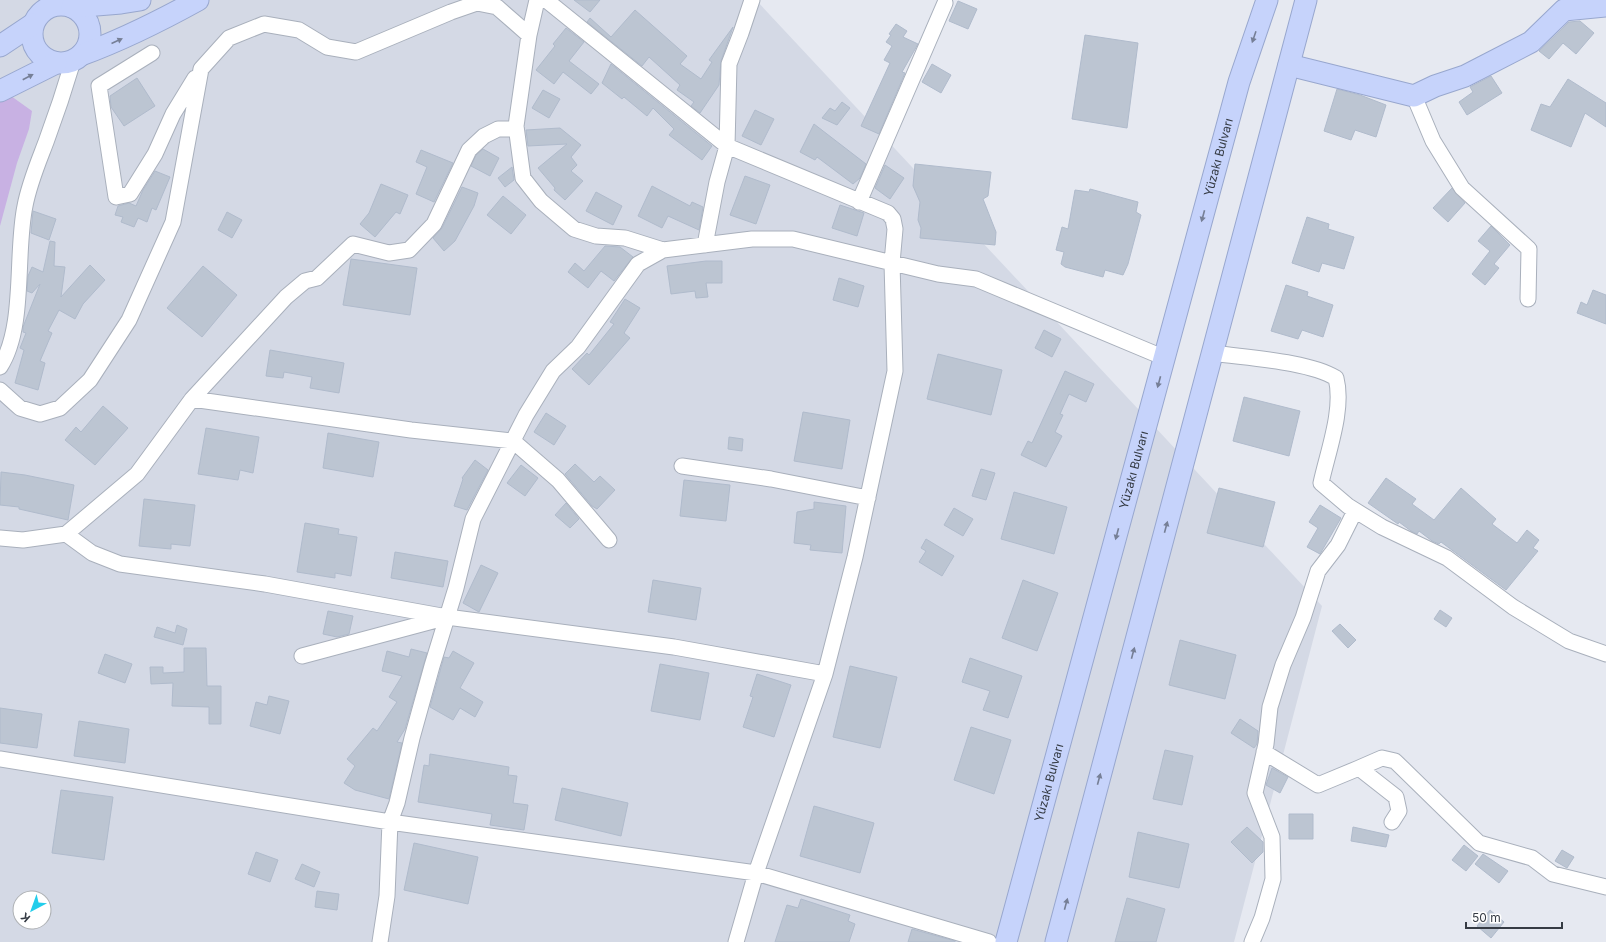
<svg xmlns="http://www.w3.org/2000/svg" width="1606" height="942" font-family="Inter,sans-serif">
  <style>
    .residential { fill: #d4d9e5; fill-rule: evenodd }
    .green { fill: #c8b1e3 }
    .building { fill: #bcc5d2; stroke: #b0bbcc }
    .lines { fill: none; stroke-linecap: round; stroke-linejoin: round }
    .street-casing { stroke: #a9b0bc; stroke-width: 17 }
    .secondary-casing { stroke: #98a7ce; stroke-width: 23 }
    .street { stroke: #fff; stroke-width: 15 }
    .secondary { stroke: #c6d3fb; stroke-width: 21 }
    .oneway { fill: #767f96 }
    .labels { text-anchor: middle; stroke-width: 3; stroke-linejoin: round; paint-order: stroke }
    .street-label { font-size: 12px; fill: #353b44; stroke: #fff }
  </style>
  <rect width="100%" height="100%" fill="#e6e9f1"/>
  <path class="residential" d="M0 0H756L1322 606 1234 942H0ZM20 898H44V922H20Z"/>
  <path class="green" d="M11 96 32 111 29 129 17 163 0 226V101Z"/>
  <path class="building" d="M574 0H600L590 12Z
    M958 1 977 9 968 29 949 21Z
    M635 10 687 56 680 64 701 79 712 62 709 60 733 27 721 61 719 85 700 113 691 106 694 102 677 90 680 85 649 57 642 66 587 22 590 18 611 37Z
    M1580 21 1594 33 1576 54 1563 43 1549 59 1539 51 1569 22Z
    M896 24 907 31 903 37 918 44 902 72 905 73 879 134 861 126 890 63 884 60 892 46 886 42 891 35 889 34Z
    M566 28 584 42 569 61 599 84 591 94 563 72 554 84 536 70 555 46 553 44Z
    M1085 35 1138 43 1127 128 1072 119Z
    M611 64 712 146 702 160 669 135 674 129 653 108 647 116 624 97 622 99 602 83Z
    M932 64 951 75 941 93 922 82Z
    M1491 76 1502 93 1467 115 1459 102 1473 92 1470 87Z
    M137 78 155 106 124 126 111 107 110 96Z
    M1568 79 1606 103V127L1585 113 1571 147 1531 130 1541 104 1550 107Z
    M1337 89 1360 95 1386 105 1376 137 1355 130 1351 140 1324 131Z
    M543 90 560 99 549 118 532 108Z
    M842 102 850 108 837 125 822 118 830 108 835 111Z
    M755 110 774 119 761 145 742 136Z
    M814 124 866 164 860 178 853 184 817 157 815 160 800 152Z
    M560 128 581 145 571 157 577 165 571 171 583 181 565 200 554 190 555 188 538 168 567 144 528 146 526 130Z
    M483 149 499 158 490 176 471 166 476 155Z
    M421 150 453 163 434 202 416 194 427 167 416 162Z
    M915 164 991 172 988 196 983 199 996 232 995 245 920 238 921 228 918 220 920 202 913 186Z
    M885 165 904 178 890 199 875 188Z
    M512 167 514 180 505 187 498 178Z
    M155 171 170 177 156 210 152 208 147 222 138 218 134 227 121 222 123 217 115 215 118 206 129 203 136 206 143 190Z
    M745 176 770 185 756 224 730 215Z
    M381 184 408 195 400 214 396 212 375 237 360 224 369 213Z
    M652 186 690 206 692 202 703 207 699 230 668 216 662 228 638 216Z
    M462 187 478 193 474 206 455 241 444 251 433 238 442 228Z
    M1452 188 1465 203 1448 222 1433 208Z
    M1090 189 1138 202 1136 212 1141 215 1128 264 1123 275 1105 270 1103 277 1065 267 1061 264 1064 252 1056 250 1062 227 1068 229 1075 190 1089 192Z
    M596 192 622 206 613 225 586 211Z
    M503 196 526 215 511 234 487 215Z
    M840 205 864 213 857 236 832 228Z
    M33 211 56 219 49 240 31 233Z
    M227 212 242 220 232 238 218 230Z
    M1307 217 1329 224 1328 229 1354 237 1344 269 1322 263 1319 272 1292 263Z
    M1491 226 1510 245 1494 264 1499 268 1485 285 1472 274 1490 251 1478 241Z
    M50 241 55 242 54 266 65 267 61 297 90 265 105 280 83 304 75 319 59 310 48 331 52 333 40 361 45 363 38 390 15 383 24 350 20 348 26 333 23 332V327L40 284 32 293 27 291 28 276 32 267 43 272Z
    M605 246 620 247 633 257 614 281 601 271 588 288 568 272 575 263 584 271Z
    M351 259 417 268 410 315 343 305Z
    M706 261H722V283H706L708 297 696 298 695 291 671 294 667 266Z
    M203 266 237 295 202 337 167 308Z
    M839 278 864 286 858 307 833 300Z
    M1286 285 1308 292 1307 296 1333 305 1323 337 1302 330 1298 339 1271 331Z
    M1593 290 1606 295V324L1577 313 1581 302 1587 305Z
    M625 299 640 308 624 333 630 338 589 385 572 369 587 353 589 355 614 324 610 322Z
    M1044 330 1061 339 1052 357 1035 348Z
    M270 350 344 363 339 393 310 388 312 377 284 372 283 378 266 376Z
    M938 354 1002 370 991 415 927 399Z
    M1065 371 1094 384 1086 402 1069 394 1060 414 1063 415 1055 432 1062 436 1046 467 1021 455 1028 441 1032 443Z
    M1244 397 1300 411 1289 456 1233 441Z
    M103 406 128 428 95 465 65 440 76 427 81 432Z
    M803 412 850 420 842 469 794 461Z
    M546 413 566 426 554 445 534 432Z
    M206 428 259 437 253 473 240 470 238 480 198 474Z
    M328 433 379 442 373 477 323 468Z
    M729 437 743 439 742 451 728 449Z
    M475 460 488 470 467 510 454 506 463 479 462 478Z
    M575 464 594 482 600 476 615 490 597 509 592 506 565 474Z
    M521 465 538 478 525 496 507 483Z
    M981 469 995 473 986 500 972 496Z
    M1 472 25 475 74 485 68 520 19 509V507L0 505Z
    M1386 478 1416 499 1412 504 1434 520 1461 488 1496 519 1492 524 1517 543 1527 530 1539 540 1533 548 1538 551 1506 590 1441 542 1439 544 1432 541 1419 531 1417 534 1411 531 1399 522 1398 524 1368 503Z
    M684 480 730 485 726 521 680 516Z
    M1219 488 1275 502 1263 547 1207 533Z
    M1014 492 1067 507 1054 554 1001 539Z
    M144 499 195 505 190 546 171 544V549L139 546Z
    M814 502 846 506 842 553 810 550 811 545 794 543 797 512 814 509Z
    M566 503 579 519 570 528 555 515Z
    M1320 505 1341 518 1320 554 1307 547 1318 528 1309 522Z
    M954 508 973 519 963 536 944 525Z
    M305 523 339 529 338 534 357 537 351 576 335 573V578L297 572Z
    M926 539 954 556 942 576 919 562 926 551 921 548Z
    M395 552 448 561 443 587 391 578Z
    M481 565 498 573 479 612 463 603Z
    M653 580 701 588 696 620 648 612Z
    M1023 580 1058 593 1037 651 1002 638Z
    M1440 610 1452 618 1446 627 1434 619Z
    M328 611 353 616 349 634 337 637 323 634Z
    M1340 624 1356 640 1348 648 1332 631Z
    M177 625 187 629 183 645 154 637 157 627 175 633Z
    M1180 640 1236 655 1225 699 1169 685Z
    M184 648H206L207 686H221V724H209V707L172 706 173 683 151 684 150 667H163V673L184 672Z
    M411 649 427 653 405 729 397 742 402 743 389 799 355 790 344 783 355 766 347 759 373 728 377 731 397 702 389 697 402 676 382 671 387 651 409 657Z
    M453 651 474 663 460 688 483 702 475 717 460 708 453 720 430 707 444 657 449 658Z
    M105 654 132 664 125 683 98 673Z
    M970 658 1022 676 1008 718 983 710 990 691 962 682Z
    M660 664 709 673 700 720 651 711Z
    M850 666 897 677 880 748 833 737Z
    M757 674 791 685 774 737 743 727 753 697 750 696Z
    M269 696 289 701 280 734 250 726 256 702 267 705Z
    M0 708 42 714 37 748 0 743Z
    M1240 719 1258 731 1257 744 1254 748 1231 733Z
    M79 721 129 729 125 763 74 756Z
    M971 727 1011 740 994 794 954 780Z
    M1165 750 1193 756 1182 805 1153 799Z
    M430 754 509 767 508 775 517 776 513 803 528 805 524 830 490 825 492 814 418 802 424 765 429 766Z
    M1272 768 1288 777 1280 793 1266 785Z
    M562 788 628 803 621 836 555 820Z
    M61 790 113 797 104 860 52 853Z
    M814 806 874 823 860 873 800 856Z
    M1289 814H1313V839H1289Z
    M1247 827 1263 842V852L1252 863 1231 842Z
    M1353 827 1389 835 1386 847 1351 841Z
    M1138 832 1189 844 1179 888 1129 877Z
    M414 843 478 857 468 904 404 890Z
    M1464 845 1478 856 1466 871 1452 860Z
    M1562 850 1574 857 1567 868 1555 861Z
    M256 852 278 860 270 882 248 874Z
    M1483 854 1508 871 1499 883 1475 864Z
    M302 864 320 872 314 887 295 879Z
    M317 891 339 894 337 910 315 907Z
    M1127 898 1165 909 1156 942H1115Z
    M801 899 850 915 848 921 855 924 849 942H775L787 905 798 908Z
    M1490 910 1504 922 1491 938 1477 926Z
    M912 929 955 941V942H908Z"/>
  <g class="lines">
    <defs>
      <path id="street" d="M537 0 529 35 516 126 523 178 541 201 574 229 596 236 625 238 663 250
        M546 0 727 146 888 213 893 219 895 229 892 263 895 371 855 557 825 674 756 873 736 942
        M152 53 99 86 116 197 130 194 155 154 173 114 195 78
        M1414 96 1433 141 1462 188 1529 249 1528 299
        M859 202 945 3
        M705 245 717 182 727 146 729 64 741 33 752 0
        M1213 353C1247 358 1308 361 1336 378 1344 409 1328 451 1321 483L1348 506 1382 527 1447 558 1513 607 1569 641 1606 654
        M0 367C26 327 15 253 25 206 29 184 38 163 46 142 56 115 65 88 73 61
        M0 390 20 408 40 414 60 408 90 380 129 320 173 222 201 69 229 38 264 24 299 30 327 47 356 52 451 12 477 3 497 7 529 35
        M192 399 411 430 513 441 558 480 609 540
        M682 466 771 479 868 498
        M66 534 92 553 120 564 265 584 447 617 674 647 825 674
        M0 538 23 540 66 534 137 474 192 399 286 297 305 281 317 278 353 244 389 253 409 250 434 224 469 150 484 136 498 129H516
        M302 656 444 618
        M1264 752 1318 785 1359 768 1396 797 1399 811 1392 822
        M0 759 390 822 756 873 989 942
        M1359 768 1382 758 1395 761 1479 843 1532 858 1553 874 1606 887
        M380 942 387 896 390 822 397 803 412 738 432 666 456 588 473 519 526 415 553 371 578 347 638 264 663 250 752 239H793L938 274 976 279 1165 358
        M1252 942 1262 918 1273 879 1272 837 1255 793 1266 744 1270 707 1283 665 1303 618 1318 571 1338 545 1355 511"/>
      <g id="secondary">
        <circle cx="61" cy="34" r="29"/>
        <path d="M72 7 121 3 140 0"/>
        <path d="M0 46 33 24"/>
        <path d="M81 55C122 40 160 21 198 0"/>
        <path d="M1289 65 1414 96 1435 86 1465 76 1531 42 1564 10 1606 6"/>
        <path d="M0 91 56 63"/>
        <path id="s1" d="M1006 942 1239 82 1267 0"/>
        <path d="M1056 942 1306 0"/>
      </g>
    </defs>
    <use href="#street" class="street-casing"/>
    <use href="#secondary" class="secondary-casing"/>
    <use href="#street" class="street"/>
    <use href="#secondary" class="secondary"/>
  </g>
  <defs><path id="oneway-solid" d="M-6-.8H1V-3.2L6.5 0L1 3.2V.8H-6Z"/></defs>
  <g class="oneway">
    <use href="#oneway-solid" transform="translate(1254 37) rotate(109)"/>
    <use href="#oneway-solid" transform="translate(117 41) rotate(-24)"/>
    <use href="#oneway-solid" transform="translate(28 77) rotate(-28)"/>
    <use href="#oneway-solid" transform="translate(1203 216) rotate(105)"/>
    <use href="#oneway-solid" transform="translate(1159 382) rotate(105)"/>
    <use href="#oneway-solid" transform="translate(1166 527) rotate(-75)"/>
    <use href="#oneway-solid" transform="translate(1117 534) rotate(105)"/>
    <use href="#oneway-solid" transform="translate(1133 653) rotate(-75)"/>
    <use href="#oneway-solid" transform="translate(1099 779) rotate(-75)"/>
    <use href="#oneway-solid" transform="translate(1066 904) rotate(-75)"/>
  </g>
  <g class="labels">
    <g class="street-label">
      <text dy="4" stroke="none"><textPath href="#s1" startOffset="813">Yüzakı Bulvarı</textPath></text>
      <text dy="4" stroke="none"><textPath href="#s1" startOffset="489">Yüzakı Bulvarı</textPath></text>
      <text dy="4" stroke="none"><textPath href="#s1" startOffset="165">Yüzakı Bulvarı</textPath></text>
    </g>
  </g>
  <g transform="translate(32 910) rotate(221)"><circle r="19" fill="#ffffff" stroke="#aeb1b4"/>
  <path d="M0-3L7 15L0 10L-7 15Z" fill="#23cdeb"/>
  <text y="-6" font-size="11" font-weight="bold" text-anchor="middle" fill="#353b44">K</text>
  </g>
  <path d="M1466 922v6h96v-6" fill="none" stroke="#353b44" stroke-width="2"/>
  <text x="1472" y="922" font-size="12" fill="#353b44" stroke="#ffffff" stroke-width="3" paint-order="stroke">50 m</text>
</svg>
